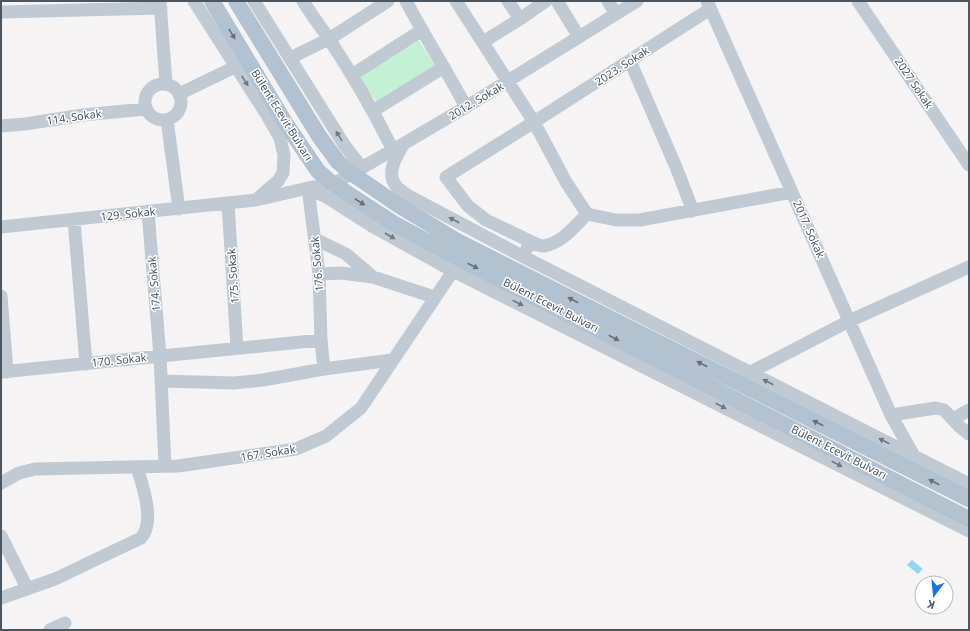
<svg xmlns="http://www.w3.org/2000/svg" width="970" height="631" font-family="'Noto Sans',sans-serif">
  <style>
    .green { fill: #c3f1d5 }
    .water { fill: #90daee }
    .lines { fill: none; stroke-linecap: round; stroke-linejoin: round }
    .minor { stroke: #c1cad2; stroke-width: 13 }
    .major { stroke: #b3c2d1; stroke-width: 16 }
    .oneway { fill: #64717d }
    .oneway2 { fill: #6e7983 }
    .labels { text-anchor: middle; stroke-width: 3; stroke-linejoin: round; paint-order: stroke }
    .street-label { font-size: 11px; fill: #4a5661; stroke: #fff }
  </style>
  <rect width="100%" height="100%" fill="#f5f3f3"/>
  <path class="green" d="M417 38 435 65 378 104 359 77Z"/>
  <path class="water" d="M912 560 923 569 918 574 907 565Z"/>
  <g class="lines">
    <path class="minor" d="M160 1 166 84
      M194 1 267 115 280 138 284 155 283 173 278 181 257 199
      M254 1 345 146 362 168
      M303 1C311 14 320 26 329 39 353 75 374 112 393 150
      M406 1C425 37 447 71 466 107
      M456 1 534 122 566 182 587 214C575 226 562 243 544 246 540 246 535 244 532 242L527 248
      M508 1 520 19
      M557 1 579 37
      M608 1 616 14
      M707 1 891 415 914 456
      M858 1 969 165
      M1 12 161 8
      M483 42 520 19 546 1
      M290 58 329 39 388 1
      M630 61 676 167 693 211
      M352 75 422 30
      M145 102a18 18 0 1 1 36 0a18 18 0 1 1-36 0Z
      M179 94 243 63
      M373 111 444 67
      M167 120 179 209
      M1 126 25 124 83 115 146 109
      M403 145C396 157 385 174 397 187 400 190 404 193 407 195L520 255 969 484
      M308 188 328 198 372 226 453 271 969 531
      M308 188 319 274 321 340 324 369
      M228 203 237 348
      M148 212 160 356 165 466
      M587 214 616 220H640L792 192
      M74 220 86 364
      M1 227 256 200 308 188 333 184 393 150 466 107 637 1
      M315 239 346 254 373 277
      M532 242 486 220 468 206 446 177 534 122 710 9
      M319 274 341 273 373 277 434 297
      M1 296 7 372
      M1 372 321 340
      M749 373 849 321 969 267
      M162 381 234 383 263 380 324 369 392 360
      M891 415 936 408 944 410 960 427 969 434
      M953 419 969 410
      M1 483 19 473 35 469 178 466 296 449 326 436 361 408 453 271
      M1 536 27 588
      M1 598 55 579 141 538C156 521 142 485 137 467
      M50 630 65 623"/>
    <path class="major" d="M212 1 286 124 318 171 333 184 393 223 456 257 969 519
      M236 1 319 136 338 162 351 173 398 205 459 242 969 499"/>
  </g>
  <defs><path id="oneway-solid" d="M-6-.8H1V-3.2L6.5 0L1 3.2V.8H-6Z"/></defs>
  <g class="oneway">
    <use href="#oneway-solid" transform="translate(232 34) rotate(58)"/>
    <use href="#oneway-solid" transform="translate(360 202) rotate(33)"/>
    <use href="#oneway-solid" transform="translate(473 266) rotate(27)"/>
    <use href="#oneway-solid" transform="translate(573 300) rotate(-153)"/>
    <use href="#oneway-solid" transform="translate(614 338) rotate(27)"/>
    <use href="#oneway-solid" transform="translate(702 364) rotate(-153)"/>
    <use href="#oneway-solid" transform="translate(818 423) rotate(-153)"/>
    <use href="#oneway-solid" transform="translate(934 482) rotate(-153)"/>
  </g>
  <g class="oneway2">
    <use href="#oneway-solid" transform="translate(245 81) rotate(58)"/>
    <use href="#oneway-solid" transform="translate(339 136) rotate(-122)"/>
    <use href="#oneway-solid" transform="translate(454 220) rotate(-152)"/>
    <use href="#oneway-solid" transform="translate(390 236) rotate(30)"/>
    <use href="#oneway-solid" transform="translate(518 303) rotate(27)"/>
    <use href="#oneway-solid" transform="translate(768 382) rotate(-153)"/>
    <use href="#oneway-solid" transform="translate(721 406) rotate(27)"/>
    <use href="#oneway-solid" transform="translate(884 441) rotate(-153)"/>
    <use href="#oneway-solid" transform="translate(837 464) rotate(27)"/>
  </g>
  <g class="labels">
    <g class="street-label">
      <text transform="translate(622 66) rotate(-33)" y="4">2023. Sokak</text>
      <text transform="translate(914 83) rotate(56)" y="4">2027 Sokak</text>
      <text transform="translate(476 101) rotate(-31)" y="4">2012. Sokak</text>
      <text transform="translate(282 115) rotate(58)" y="4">Bülent Ecevit Bulvarı</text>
      <text transform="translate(74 117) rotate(-8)" y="4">114. Sokak</text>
      <text transform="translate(128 214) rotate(-6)" y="4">129. Sokak</text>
      <text transform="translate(809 229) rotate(66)" y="4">2017. Sokak</text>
      <text transform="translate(317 264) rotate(-95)" y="4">176. Sokak</text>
      <text transform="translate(233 276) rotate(-94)" y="4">175. Sokak</text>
      <text transform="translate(154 284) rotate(-95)" y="4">174. Sokak</text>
      <text transform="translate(551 305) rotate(27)" y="4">Bülent Ecevit Bulvarı</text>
      <text transform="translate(119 360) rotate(-6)" y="4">170. Sokak</text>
      <text transform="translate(839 452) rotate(27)" y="4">Bülent Ecevit Bulvarı</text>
      <text transform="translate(268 453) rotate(-9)" y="4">167. Sokak</text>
    </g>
  </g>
  <rect width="970" height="631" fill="none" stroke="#4a5661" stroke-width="4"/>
  <g transform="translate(934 595) rotate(196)"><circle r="19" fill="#ffffff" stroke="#b7bbc0"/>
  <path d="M0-3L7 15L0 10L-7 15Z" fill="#1a73e8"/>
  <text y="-6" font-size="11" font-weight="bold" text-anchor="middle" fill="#4a5661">K</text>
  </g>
</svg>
